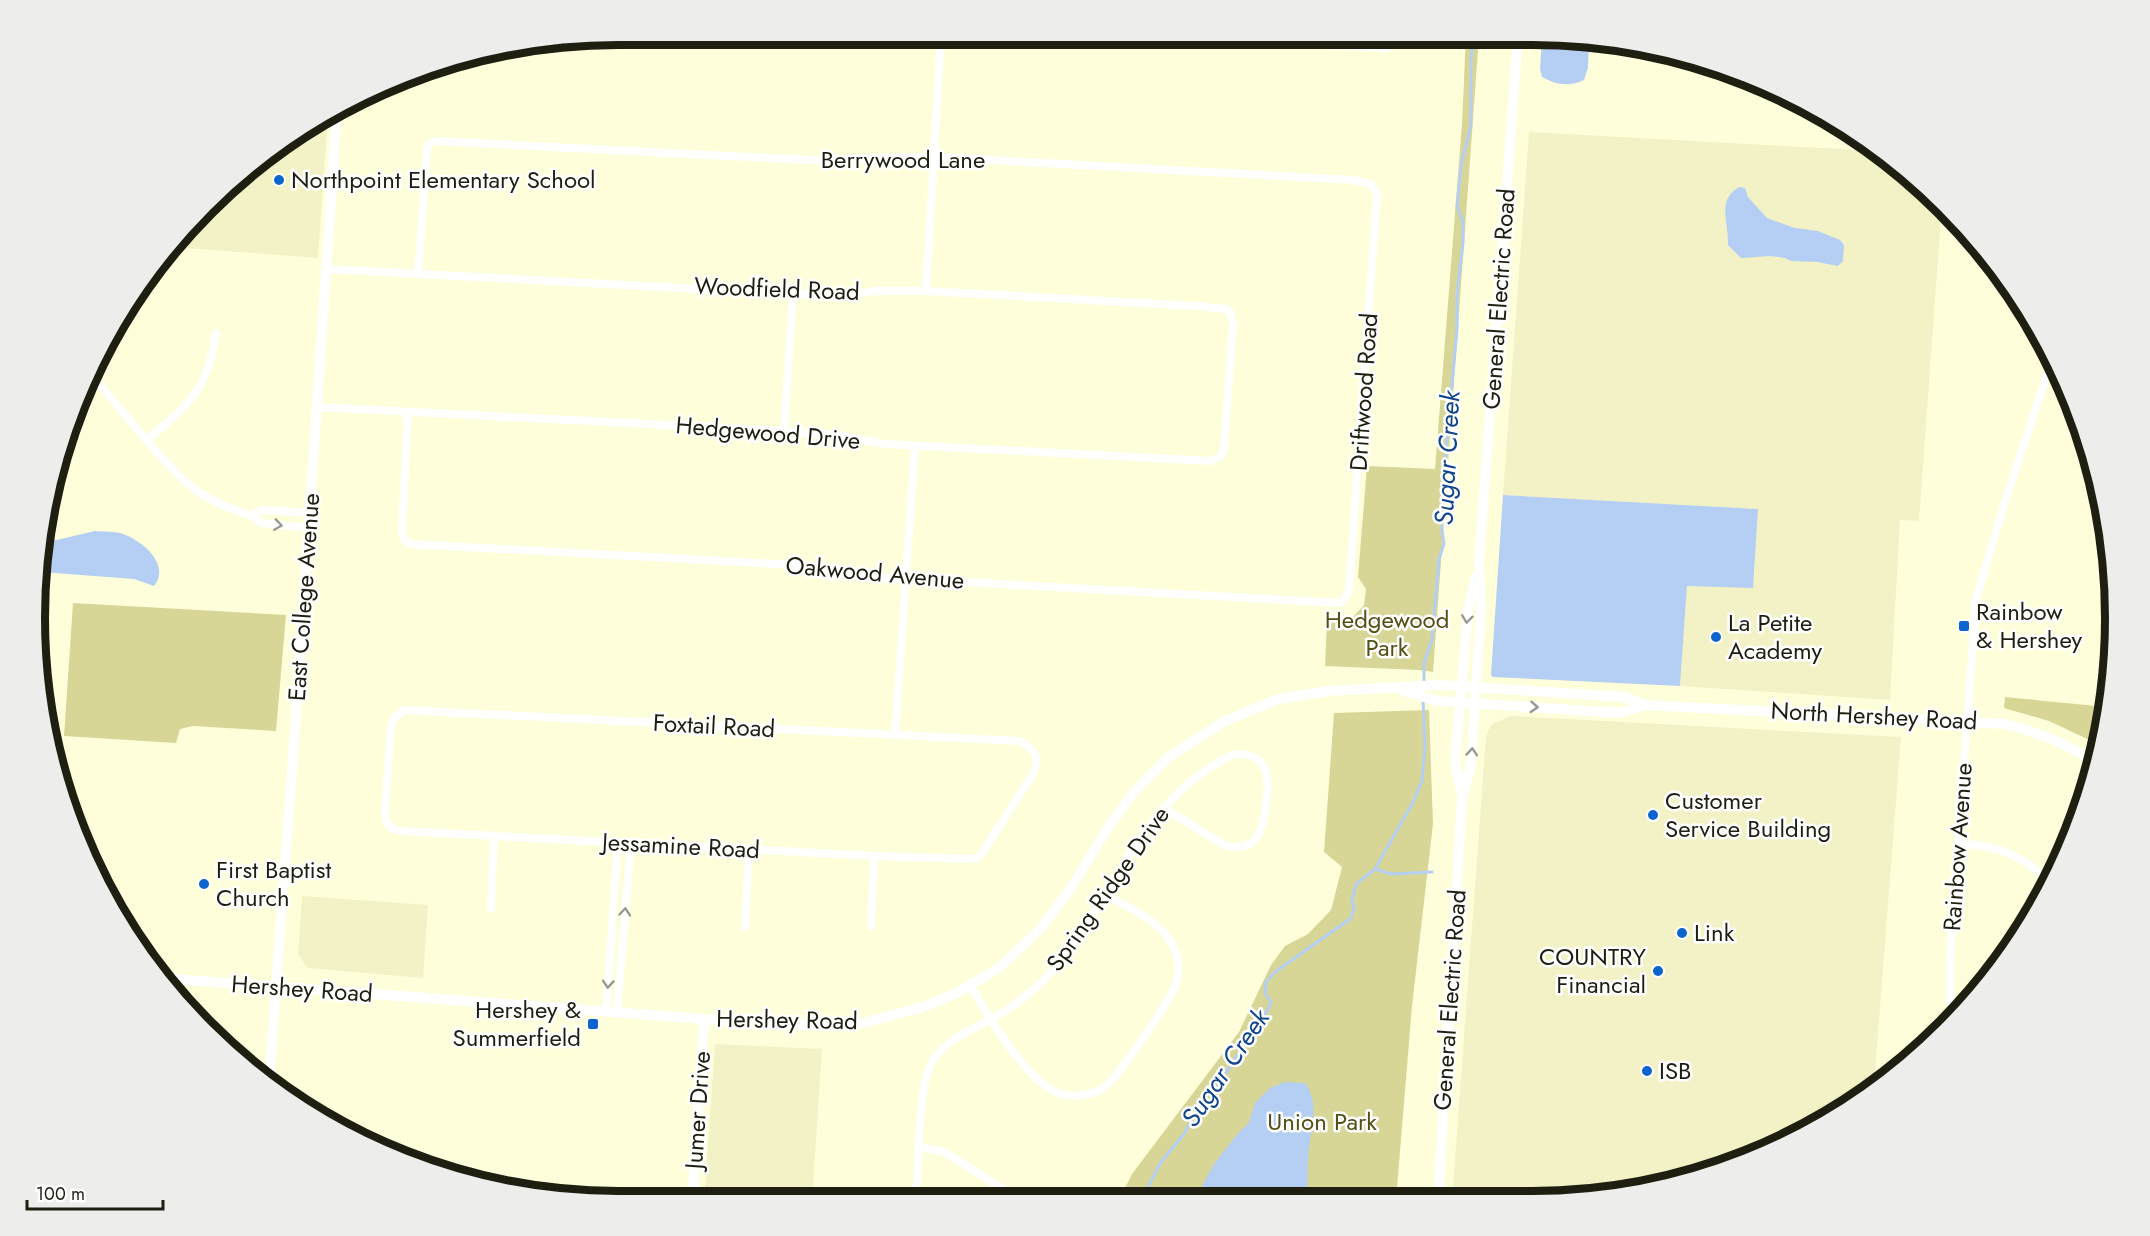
<svg xmlns="http://www.w3.org/2000/svg" width="2150" height="1236" font-family="Jost,sans-serif">
  <style>
    .built { fill: #f2f2c6 }
    .green { fill: #d7d697 }
    .water { fill: #b5cff4 }
    .lines { fill: none; stroke-linecap: round; stroke-linejoin: round }
    .stream { stroke: #b5cff4; stroke-width: 3 }
    .street { stroke: #fff; stroke-width: 8 }
    .secondary { stroke: #fff; stroke-width: 10 }
    .oneway { stroke: #9a9a94 }
    .poi-dot { fill: #0e64cd; stroke: #fff; stroke-width: 2 }
    .labels { text-anchor: middle; stroke-width: 5; stroke-linejoin: round; paint-order: stroke }
    .street-label { font-size: 24px; fill: #1f1f11; stroke: #fff }
    .poi-label { font-size: 24px; fill: #1f1f11; stroke: #fff; text-anchor: start }
    .park-label { font-size: 24px; fill: #525015; stroke: #fff }
    .water-label { font-size: 26px; font-style: italic; fill: #10458c; stroke: #fff }
    .rim { fill: none; stroke: #1f1f11; stroke-width: 8 }
  </style>
  <rect width="100%" height="100%" fill="#feffda"/>
  <path class="built" d="M328 114 318 258 172 247 205 206 263 155Z
    M1529 132 1878 151 1942 203 1919 521 1900 520 1890 700 1680 686 1687 585 1758 509 1503 495Z
    M1511 716 1901 737 1874 1085 1824 1123 1719 1171 1571 1200H1452L1486 736 1492 724Z
    M302 896 428 905 423 978 307 968 298 954Z
    M715 1044 822 1049 812 1200H704Z"/>
  <path class="green" d="M1466 36H1479L1433 672 1419 670 1325 666 1327 620H1343L1354 616 1364 605 1366 589 1358 577 1367 466 1435 469 1462 124Z
    M73 603 286 615 276 731 193 726 180 729 176 743 64 736Z
    M2005 697 2107 707 2104 731 2100 745 2049 721 2004 708Z
    M1429 710 1433 824 1412 1006 1396 1200H1119L1132 1174 1239 1032 1271 965 1285 946 1308 934 1331 910 1342 867 1324 852 1334 713Z"/>
  <path class="water" d="M1542 36H1571L1589 40 1588 68 1584 80C1569 87 1556 85 1542 77L1540 69Z
    M1739 187 1745 188 1748 197 1767 218 1795 228 1818 231 1840 240 1844 245 1843 261 1838 266 1817 262 1791 261 1785 258 1771 256 1741 258 1728 245C1729 223 1716 200 1739 187Z
    M1503 495 1758 509 1753 588 1687 586 1680 686 1493 677 1491 675Z
    M95 531C104 532 115 531 123 534 143 541 171 565 154 586L134 579 41 572 44 543Z
    M1285 1082 1305 1083C1319 1102 1312 1125 1309 1147 1307 1165 1308 1183 1307 1200H1197L1199 1192 1214 1164 1239 1132 1249 1123 1255 1103 1270 1088Z"/>
  <g class="lines">
    <path class="stream" d="M1424 684V663L1432 640 1439 559 1444 544 1440 517 1457 329V294L1463 243V222L1457 206 1461 165 1471 125V59L1474 36
      M1375 869 1391 874 1432 872
      M1141 1200 1161 1162 1184 1134 1199 1106 1230 1067 1258 1020 1266 1013 1271 1002 1265 993 1266 982 1275 972 1350 919 1354 909 1352 900 1356 884 1375 869 1412 804 1422 781 1425 746 1423 700"/>
    <path class="street" d="M1114 35 1387 48
      M926 291 941 35
      M90 373 154 449 182 479 201 494 222 505 251 516 261 523 308 528
      M317 407 784 431 836 435 885 444 1211 461 1221 456 1224 448 1233 323 1230 312 1226 309 1196 306 926 291H878L845 295 793 294 326 269
      M408 412 402 529 404 540 410 544 813 566 874 577 1339 603 1345 599 1349 589 1377 194 1371 184 1354 180 934 157C891 156 850 161 807 160L436 141 430 143 427 149 418 274
      M784 431 793 294
      M147 440C189 404 208 390 216 333
      M251 516 262 510 309 513
      M2111 577C2106 597 2101 614 2114 632
      M403 710 1020 741C1036 751 1040 757 1033 774L982 853 976 859 874 856 400 831C388 828 385 822 385 811L391 726 394 718Z
      M895 736 915 446
      M1958 844C1994 844 2024 855 2049 882
      M491 908 494 836
      M871 926 874 856
      M745 927 749 850
      M970 985C987 1014 1026 1081 1058 1093 1072 1098 1089 1096 1102 1089 1117 1080 1172 998 1177 981 1179 971 1179 959 1175 950 1164 922 1129 908 1105 894
      M606 1012 618 842
      M617 1012 631 843
      M1950 1024V958L1976 599 2004 505 2052 359
      M919 1147 944 1152 1021 1200
      M912 1200 917 1185C919 1155 918 1083 933 1060 950 1034 986 1025 1011 1007 1036 990 1057 968 1074 943 1117 882 1145 810 1209 768 1219 762 1230 753 1242 754 1271 757 1269 783 1266 804 1263 830 1257 855 1224 845L1164 808"/>
    <path class="secondary" d="M1403 691 1438 701 1619 713 1645 705 2005 724C2040 733 2065 743 2095 762
      M1462 795 1455 762 1468 611 1476 576
      M160 978 704 1019 801 1025 863 1023 923 1007 957 993 1000 967 1041 928 1071 888 1109 826 1134 792 1169 757 1223 722 1278 699 1329 691 1440 685 1625 697 1645 705
      M269 1084 294 742 337 109
      M692 1200 704 1019
      M1438 1200 1462 799 1471 764 1481 611 1479 561 1518 36"/>
  </g>
  <defs><path id="oneway-chevron" d="M-2-3.5L2.5 0L-2 3.5" fill="none" stroke-width="1.6" stroke-linecap="round" stroke-linejoin="round" transform="scale(1.5)"/></defs>
  <g class="oneway">
    <use href="#oneway-chevron" transform="translate(278 525) rotate(8)"/>
    <use href="#oneway-chevron" transform="translate(1467 619) rotate(97)"/>
    <use href="#oneway-chevron" transform="translate(1534 707) rotate(4)"/>
    <use href="#oneway-chevron" transform="translate(1472 752) rotate(-86)"/>
    <use href="#oneway-chevron" transform="translate(625 912) rotate(-85)"/>
    <use href="#oneway-chevron" transform="translate(608 984) rotate(94)"/>
  </g>
  <g class="poi-dot">
    <circle cx="279" cy="180" r="6"/>
    <rect x="1958" y="620" width="12" height="12" rx="3"/>
    <circle cx="1716" cy="637" r="6"/>
    <circle cx="1653" cy="815" r="6"/>
    <circle cx="204" cy="884" r="6"/>
    <circle cx="1682" cy="933" r="6"/>
    <circle cx="1658" cy="971" r="6"/>
    <rect x="587" y="1018" width="12" height="12" rx="3"/>
    <circle cx="1647" cy="1071" r="6"/>
  </g>
  <g class="labels">
    <g class="street-label">
      <text x="903" y="168">Berrywood Lane</text>
      <text transform="translate(777 289) rotate(2)" y="8">Woodfield Road</text>
      <text transform="translate(1499 299) rotate(-86)" y="8">General Electric Road</text>
      <text transform="translate(1364 392) rotate(-86)" y="8">Driftwood Road</text>
      <text transform="translate(768 433) rotate(5)" y="8">Hedgewood Drive</text>
      <text transform="translate(875 573) rotate(5)" y="8">Oakwood Avenue</text>
      <text transform="translate(304 597) rotate(-86)" y="8">East College Avenue</text>
      <text transform="translate(1874 716) rotate(3)" y="8">North Hershey Road</text>
      <text transform="translate(714 726) rotate(3)" y="8">Foxtail Road</text>
      <text transform="translate(681 846) rotate(3)" y="8">Jessamine Road</text>
      <text transform="translate(1958 847) rotate(-86)" y="8">Rainbow Avenue</text>
      <text transform="translate(1108 889) rotate(-55)" y="8">Spring Ridge Drive</text>
      <text transform="translate(302 989) rotate(4)" y="8">Hershey Road</text>
      <text transform="translate(1450 1000) rotate(-86)" y="8">General Electric Road</text>
      <text transform="translate(787 1020) rotate(1)" y="8">Hershey Road</text>
      <text transform="translate(698 1110) rotate(-86)" y="8">Jumer Drive</text>
    </g>
    <g class="poi-label">
      <text x="291" y="188">Northpoint Elementary School</text>
      <text x="1976" y="620">Rainbow<tspan x="1976" dy="28">&amp; Hershey</tspan></text>
      <text x="1728" y="631">La Petite<tspan x="1728" dy="28">Academy</tspan></text>
      <text x="1665" y="809">Customer<tspan x="1665" dy="28">Service Building</tspan></text>
      <text x="216" y="878">First Baptist<tspan x="216" dy="28">Church</tspan></text>
      <text x="1694" y="941">Link</text>
      <text x="1646" y="965" text-anchor="end">COUNTRY<tspan x="1646" dy="28">Financial</tspan></text>
      <text x="581" y="1018" text-anchor="end">Hershey &amp;<tspan x="581" dy="28">Summerfield</tspan></text>
      <text x="1659" y="1079">ISB</text>
    </g>
    <g class="park-label">
      <text x="1387" y="628">Hedgewood<tspan x="1387" dy="28">Park</tspan></text>
      <text x="1322" y="1130">Union Park</text>
    </g>
    <g class="water-label">
      <text transform="translate(1447 458) rotate(-87)" y="9">Sugar Creek</text>
      <text transform="translate(1225 1068) rotate(-56)" y="9">Sugar Creek</text>
    </g>
  </g>
  <path d="M0 0H2150V1236H0ZM618 45H1532A573 573 0 0 1 2105 618V618A573 573 0 0 1 1532 1191H618A573 573 0 0 1 45 618V618A573 573 0 0 1 618 45Z" fill="#ededec" fill-rule="evenodd"/>
  <path class="rim" d="M618 45H1532A573 573 0 0 1 2105 618V618A573 573 0 0 1 1532 1191H618A573 573 0 0 1 45 618V618A573 573 0 0 1 618 45Z"/>
  <path d="M27 1200v9h136v-9" fill="none" stroke="#1f1f11" stroke-width="3"/>
  <text x="36" y="1200" font-size="18" fill="#1f1f11" stroke="#ffffff" stroke-width="4.5" paint-order="stroke">100 m</text>
</svg>
